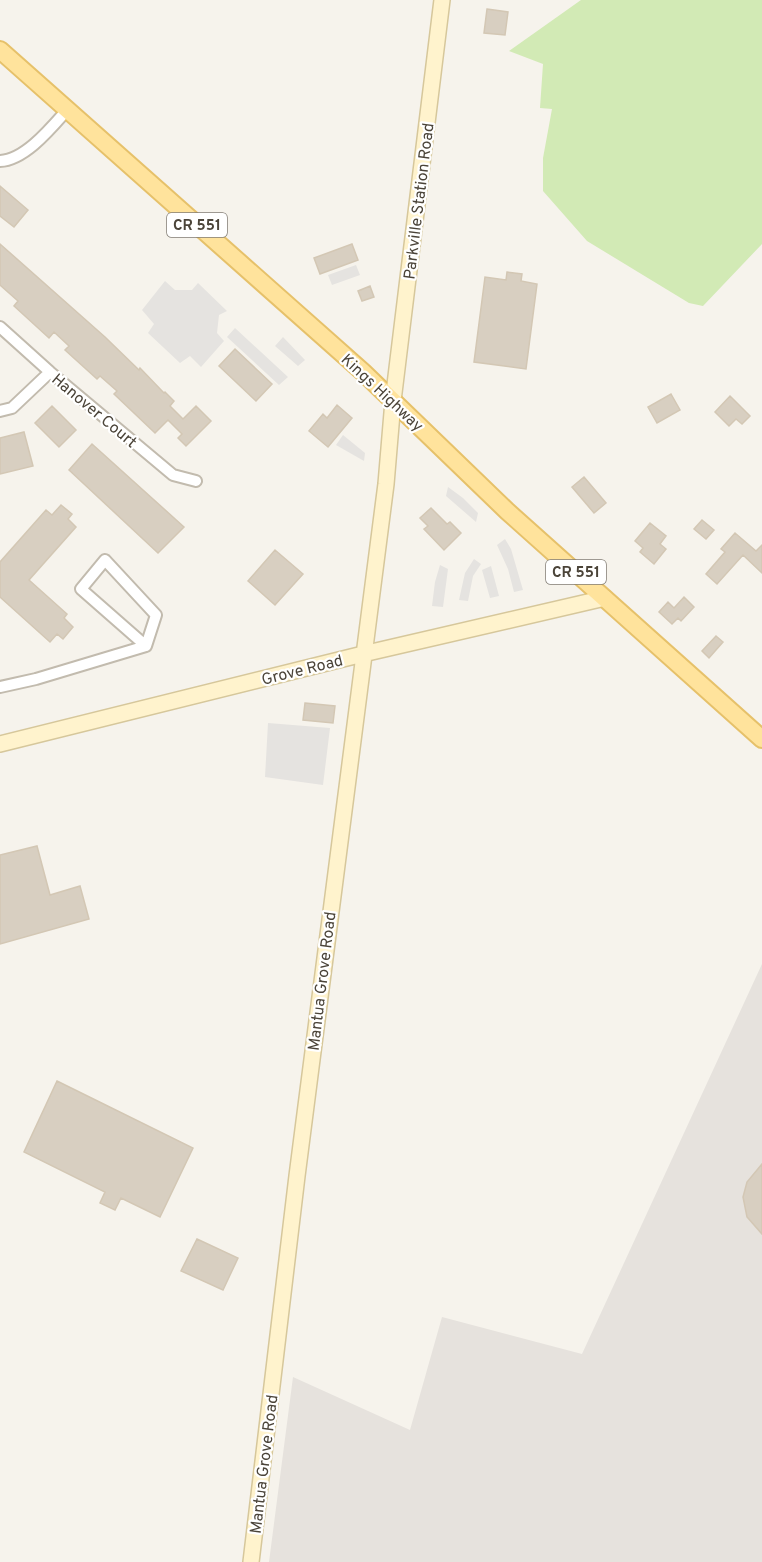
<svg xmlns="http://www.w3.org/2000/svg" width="762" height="1562" font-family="Overpass,sans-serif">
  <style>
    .industrial { fill: #e6e2dd }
    .green { fill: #d2eab5 }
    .parking { fill: #e5e3e0 }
    .building { fill: #d8cfc1; stroke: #d3c7b4; stroke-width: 1.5 }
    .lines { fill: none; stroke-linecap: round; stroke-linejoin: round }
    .minor-casing { stroke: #c2bbae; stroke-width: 14 }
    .secondary-casing { stroke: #d6c79b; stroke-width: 18 }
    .primary-casing { stroke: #e6c16a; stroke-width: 20 }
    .minor { stroke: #fff; stroke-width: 10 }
    .secondary { stroke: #fff3cd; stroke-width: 15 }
    .primary { stroke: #ffe39c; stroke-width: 16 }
    .labels { text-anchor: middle; stroke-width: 4.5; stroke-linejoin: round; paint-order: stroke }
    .shield { fill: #fff; stroke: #817c74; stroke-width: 1.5 }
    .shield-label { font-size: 15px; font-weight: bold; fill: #4b4439 }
    .street-label { font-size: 16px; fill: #4b4439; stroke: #fff }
  </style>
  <rect width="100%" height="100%" fill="#f6f3ec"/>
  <path class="industrial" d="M762 964V1562H269L293 1377 410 1430 442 1317 582 1354Z"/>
  <path class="green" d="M581 0H762V244L703 306 689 303 587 241 543 191V158L552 109 540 108 543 64 509 51Z"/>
  <path class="parking" d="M356 265 360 275 332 285 328 275Z
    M165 281 175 290H192L198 283 227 311 219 315 217 333 224 341 201 367 190 356 180 363 148 333 154 324 142 310Z
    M235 328 288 377 279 385 227 337Z
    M283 337 305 360 298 366 275 346Z
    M343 435 365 453 364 461 336 445Z
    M448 487 463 498 478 513 476 522 446 496Z
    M505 539 511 549 523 590 514 592 508 569 497 545Z
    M474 559 481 564 473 576 468 601 459 600 465 573Z
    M440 565 448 569 443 607 432 606 435 582Z
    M491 566 499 596 490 598 482 570Z
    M268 723 330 728 323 785 265 777Z"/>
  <path class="building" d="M487 9 508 12 505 35 484 33Z
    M0 186 28 210 14 227 0 216Z
    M0 244 105 337 139 370 140 368 164 393 165 392 174 401 170 406 183 419 196 406 211 421 186 446 178 438 182 434 168 420 155 433 114 394 117 391 100 376 97 379 65 350 69 346 54 332 49 338 14 306 18 301 0 285Z
    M352 244 358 260 320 274 314 258Z
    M507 272 522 274 521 281 537 284 526 369 474 362 485 277 506 280Z
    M370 286 374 297 362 301 358 291Z
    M235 349 272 384 256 401 219 366Z
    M671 394 680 410 657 423 648 407Z
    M730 396 750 416 742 424 736 419 729 426 715 412Z
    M337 405 352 418 328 447 309 431 323 414 327 418Z
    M52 406 76 430 59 447 35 423Z
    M24 432 33 466 0 474V438Z
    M92 444 184 527 158 553 69 470Z
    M584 477 606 503 594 513 572 487Z
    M61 505 72 514 68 519 76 527 29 580 67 614 64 618 73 627 63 639 57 634 50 642 0 597V562L46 510 52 515Z
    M431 508 447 524 450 522 461 533 444 550 424 529 428 526 420 518Z
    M702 520 714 530 706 539 694 529Z
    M650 523 666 536 660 544 666 549 654 564 640 552 643 548 635 541Z
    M735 533 756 551 762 545V573L743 555 717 584 706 574 725 552 721 549Z
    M275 550 303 574 275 605 248 581Z
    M684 597 694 607 681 621 678 618 672 624 659 612 668 602 674 608Z
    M716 636 723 642 709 658 702 651Z
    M305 703 335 706 333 723 303 720Z
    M37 846 50 895 80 886 89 919 0 944V855Z
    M57 1081 193 1148 160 1217 121 1198 115 1210 100 1203 105 1192 24 1152Z
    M762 1164V1234L747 1217 743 1197 747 1182Z
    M197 1239 238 1258 223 1290 181 1271Z"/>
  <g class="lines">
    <defs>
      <path id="minor" d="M0 161C25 160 51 128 67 110
        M0 327 50 372 173 475 196 481
        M0 411 12 408 50 372
        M105 560 156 615 146 646 81 589Z
        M0 687 36 679 146 646"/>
      <path id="secondary" d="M0 744 363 654 605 598
        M251 1562 297 1176 386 484 393 401 442 0"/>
      <path id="primary" d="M0 50 363 372 507 511 762 739"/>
    </defs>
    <use href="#minor" class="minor-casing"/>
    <use href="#secondary" class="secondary-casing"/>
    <use href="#primary" class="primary-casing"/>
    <use href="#minor" class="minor"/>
    <use href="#secondary" class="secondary"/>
    <use href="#primary" class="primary"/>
  </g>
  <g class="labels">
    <g class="shield">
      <rect x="167" y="213" width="60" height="24" rx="4.5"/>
      <rect x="546" y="560" width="60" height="24" rx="4.5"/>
    </g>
    <g class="shield-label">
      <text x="197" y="230">CR 551</text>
      <text x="576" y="577">CR 551</text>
    </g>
    <g class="street-label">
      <text transform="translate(418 201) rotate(-83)" y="6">Parkville Station Road</text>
      <text transform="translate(383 392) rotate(43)" y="6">Kings Highway</text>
      <text transform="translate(95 410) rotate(40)" y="6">Hanover Court</text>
      <text transform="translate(302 669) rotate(-14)" y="6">Grove Road</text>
      <text transform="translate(321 981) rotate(-83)" y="6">Mantua Grove Road</text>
      <text transform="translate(263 1464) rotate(-83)" y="6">Mantua Grove Road</text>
    </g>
  </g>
</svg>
